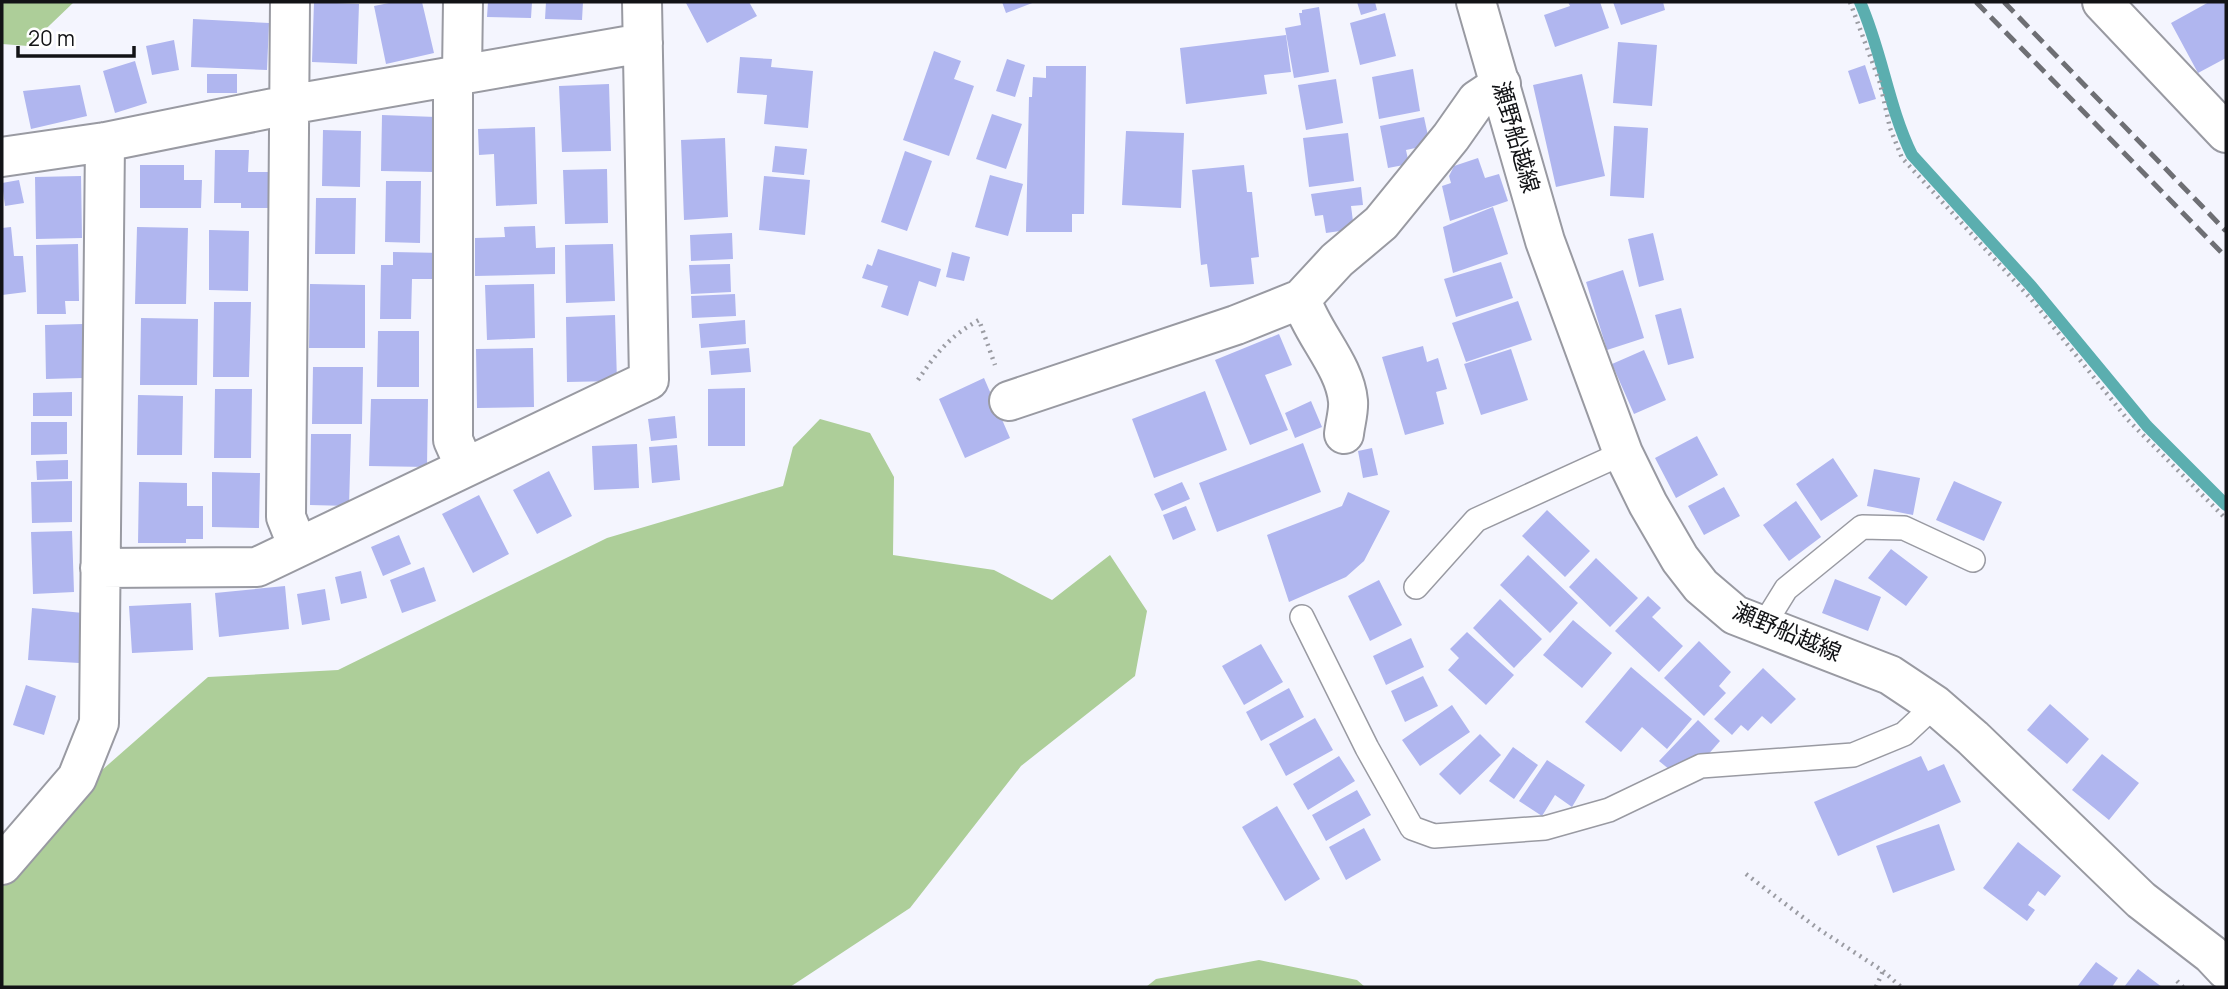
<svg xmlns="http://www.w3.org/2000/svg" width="2228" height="989" font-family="Manrope,'Noto Sans JP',sans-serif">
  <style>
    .forest { fill: #adce99 }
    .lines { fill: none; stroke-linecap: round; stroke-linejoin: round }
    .stream { stroke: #5baeaf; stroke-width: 12 }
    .building { fill: #b0b6ef }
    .lane-casing { stroke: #999aa2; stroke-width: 26 }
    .street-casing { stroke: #999aa2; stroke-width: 42 }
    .secondary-casing { stroke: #999aa2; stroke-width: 42 }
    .path { stroke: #9b9ca3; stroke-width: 4.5; stroke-dasharray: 2 5; stroke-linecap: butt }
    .lane { stroke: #fff; stroke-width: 23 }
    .street { stroke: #fff; stroke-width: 38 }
    .secondary { stroke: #fff; stroke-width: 38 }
    .rail { stroke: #6e6f74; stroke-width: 5; stroke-dasharray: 14 7; stroke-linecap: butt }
    .labels { text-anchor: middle; stroke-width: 5; stroke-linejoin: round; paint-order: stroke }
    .street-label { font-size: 23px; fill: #121316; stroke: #fff }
  </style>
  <rect width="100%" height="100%" fill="#f4f5fe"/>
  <path class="forest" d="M2 2H74L28 46 2 44Z
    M820 419 870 433 894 477 893 555 994 570 1052 600 1110 555 1147 611 1135 676 1021 766 910 908 790 987H2V853L28 835 208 677 338 670 607 538 783 486 793 447Z
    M1259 960 1357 980 1365 987H1146L1156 979Z"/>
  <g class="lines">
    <path class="stream" d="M1860 2C1882 51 1888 106 1912 155L2032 287 2147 426 2226 505"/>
  </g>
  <path class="building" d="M314 2 359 4 357 64 312 62Z
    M394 2H422L434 53 386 64 374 6Z
    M488 2H532L531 18 487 17Z
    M546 2H583L582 20 545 19Z
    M688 2H749L757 16 707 43 686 3Z
    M1002 2H1035L1006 13Z
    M1357 2H1375L1377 10 1361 15Z
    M1568 2H1600L1609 28 1555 47 1544 15 1570 6Z
    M1613 2H1663L1665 10 1621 25Z
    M2209 2H2226V58L2198 73 2171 23Z
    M1319 7 1329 72 1294 78 1285 28 1301 25 1299 13H1302V10Z
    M1385 13 1396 56 1360 65 1350 23Z
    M193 19 269 23 267 70 191 67Z
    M1286 35 1291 72 1264 75 1267 94 1186 104 1180 48Z
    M174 40 179 70 152 75 146 46Z
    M1618 42 1657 45 1652 106 1613 103Z
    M934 51 961 61 954 79 974 86 949 156 903 140Z
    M740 57 772 59 771 67 813 71 808 128 764 124 767 95 737 93Z
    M1007 59 1025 65 1015 97 996 91Z
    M135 61 147 103 115 113 103 71Z
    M1865 65 1876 99 1859 104 1848 71Z
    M1046 66H1086L1084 214H1072V232H1026L1029 97H1032L1033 77 1046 78Z
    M1413 69 1420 111 1379 119 1372 77Z
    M207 74H237V93H207Z
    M1582 74 1605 176 1556 187 1533 85Z
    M1336 79 1343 123 1306 130 1298 85Z
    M609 84 611 151 562 152 559 86Z
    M80 85 87 116 31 129 23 91Z
    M992 114 1022 124 1006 169 976 159Z
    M382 115 436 117 434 172 381 171Z
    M1424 117 1430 145 1406 150 1409 164 1388 168 1380 126Z
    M1614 126 1648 128 1644 198 1610 196Z
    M535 127 537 204 496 206 494 154 479 155 478 129Z
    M323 130 361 131 360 187 322 186Z
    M1126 131 1184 133 1181 208 1122 205Z
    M1348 133 1354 181 1309 187 1303 138Z
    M725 138 728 217 684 220 681 140Z
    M775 146 807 149 804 175 772 172Z
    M215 150H249L248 172H272L271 208H241V203H214Z
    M905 151 932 161 907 231 881 222Z
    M1478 158 1485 178 1499 174 1508 201 1450 221 1442 186 1451 183 1449 176 1454 166Z
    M140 165H184V180H202L201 208H140Z
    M1244 165 1247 192H1252L1259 257 1251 258 1254 284 1210 287 1207 264 1201 265 1192 170Z
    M607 169 608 223 565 224 563 170Z
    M990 175 1023 184 1008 236 975 227Z
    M81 176 82 238 36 239 35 177Z
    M764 176 810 180 805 235 759 230Z
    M19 180 24 203 5 206 2 183Z
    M386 181H421L420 243 385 242Z
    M1361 187 1363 205 1351 206 1354 229 1326 233 1323 215 1315 216 1311 194Z
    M316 198H356L355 254H315Z
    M1493 207 1508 254 1453 273 1443 227Z
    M535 226 536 248 555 247V274L475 276V238L505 237 504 227Z
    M11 227 14 256H23L26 292 2 295V228Z
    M137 227 188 228 186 304H135Z
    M209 230 249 231 248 291 209 290Z
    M732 233 733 259 691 261 690 235Z
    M1653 233 1664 280 1639 287 1628 239Z
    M78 244 79 301H65L66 314H37L36 245Z
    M613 244 615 301 566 303 565 245Z
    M878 249 941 269 936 287 919 281 908 316 881 307 888 286 862 278 867 264 872 266Z
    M393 252 443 253V279H412L411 319H380L381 265H393Z
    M952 252 970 257 964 281 946 277Z
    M1501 262 1513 298 1456 317 1444 279Z
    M730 264 731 292 691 294 689 265Z
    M1623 270 1644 338 1607 350 1586 282Z
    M310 284 365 285V348H309Z
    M534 284 535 338 487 340 485 285Z
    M735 294 736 316 692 318 691 296Z
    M1518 301 1532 340 1466 362 1452 323Z
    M214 302H251L249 377H213Z
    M1681 308 1694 358 1668 365 1655 315Z
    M615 315 617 381 567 382 566 317Z
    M141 318 198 319 197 385H140Z
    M745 320 746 344 701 348 699 324Z
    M83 324V378L46 379 45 325Z
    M378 331H419V387H377Z
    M1279 334 1292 365 1265 375 1288 430 1250 445 1215 360Z
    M1423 346 1427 362 1438 358 1447 389 1436 392 1444 424 1405 435 1382 357Z
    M533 348 534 407 477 408 476 349Z
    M749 348 751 372 711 375 709 351Z
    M1511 349 1528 400 1481 415 1464 364Z
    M1644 350 1666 400 1634 414 1612 364Z
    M313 367H363L362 424H312Z
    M984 378 1010 438 965 458 939 399Z
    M745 388V446H708V389Z
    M215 389H252L251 458H214Z
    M1205 391 1227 450 1154 478 1132 419Z
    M72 392V416H33V393Z
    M138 395 183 396 182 455H137Z
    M371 399H428L427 467 369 466Z
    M1311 401 1322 427 1295 438 1285 413Z
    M675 416 677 438 651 441 648 419Z
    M31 422H67V454L31 455Z
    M311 434H351L349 506 310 505Z
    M1697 436 1718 475 1676 498 1655 458Z
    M1303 443 1321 492 1217 532 1199 483Z
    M637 444 639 488 594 490 592 446Z
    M677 445 680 480 652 483 649 447Z
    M1372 448 1378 475 1363 478 1358 451Z
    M1833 458 1858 496 1821 521 1796 484Z
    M68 460V479L37 480 36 461Z
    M1874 469 1920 478 1913 515 1867 506Z
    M549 471 572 516 537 534 513 490Z
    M212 472 260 473 259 528 212 527Z
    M72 481V522L32 523 31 482Z
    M1954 481 2002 502 1984 541 1936 520Z
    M139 482 187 483V506H203V539H186V543H138Z
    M1182 482 1190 499 1162 511 1154 494Z
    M1724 487 1740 516 1704 535 1688 506Z
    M1348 492 1390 511 1364 561 1346 577 1289 602 1267 535 1342 506Z
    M479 495 509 554 473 573 442 514Z
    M1796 501 1821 537 1789 561 1763 525Z
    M1186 506 1196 530 1173 540 1163 515Z
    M1547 510 1590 551 1565 577 1522 536Z
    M72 531 74 592 33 594 31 532Z
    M399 535 411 564 383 576 371 547Z
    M1891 549 1928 577 1906 606 1868 578Z
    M1528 555 1578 603 1550 633 1500 585Z
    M1596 558 1638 598 1610 627 1569 587Z
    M424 567 436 601 402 613 390 580Z
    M361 571 367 598 341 604 335 577Z
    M1835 579 1881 597 1868 631 1822 613Z
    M1379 580 1402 625 1370 641 1348 596Z
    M285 586 289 629 219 637 215 593Z
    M325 589 330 620 302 625 297 594Z
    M1648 596 1661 608 1652 617 1683 646 1659 672 1615 631Z
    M1500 599 1542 639 1514 668 1473 628Z
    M191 603 193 650 132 653 129 606Z
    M32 608 83 613 79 663 28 660Z
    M1573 620 1612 653 1582 688 1543 655Z
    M1467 632 1514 675 1486 705 1448 670 1459 658 1450 649Z
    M1411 638 1424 667 1386 685 1373 656Z
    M1699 641 1731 672 1719 686 1726 693 1704 716 1664 678Z
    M1261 644 1283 682 1244 705 1222 666Z
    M1631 667 1692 719 1667 749 1642 727 1621 752 1585 722Z
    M1763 668 1796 699 1771 724 1762 716 1748 731 1741 725 1732 735 1714 719Z
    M1423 676 1438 706 1405 722 1391 691Z
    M26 685 56 696 44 735 13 725Z
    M1289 688 1304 717 1261 741 1246 712Z
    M2050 704 2089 739 2067 764 2027 730Z
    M1452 705 1470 732 1420 766 1402 740Z
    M1315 718 1333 750 1286 776 1269 744Z
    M1698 720 1720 741 1706 757 1670 770 1659 761Z
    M1480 734 1501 755 1460 795 1439 774Z
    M1513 747 1538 765 1514 799 1489 781Z
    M2102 754 2139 783 2109 820 2072 790Z
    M1339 756 1355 781 1308 810 1293 784Z
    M1921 756 1928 771 1944 764 1961 802 1838 856 1814 802Z
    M1547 760 1585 785 1572 807 1555 795 1542 816 1519 801Z
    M1357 790 1371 815 1326 841 1312 815Z
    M1277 806 1320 879 1285 901 1242 827Z
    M1939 824 1955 870 1893 893 1876 846Z
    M1364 828 1381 860 1346 880 1329 847Z
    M2018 842 2061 876 2045 896 2038 891 2028 905 2035 910 2027 921 1983 888Z
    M2096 962 2118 978 2112 987H2077Z
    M2138 969 2162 987H2124Z"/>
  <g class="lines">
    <defs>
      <path id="lane" d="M1416 587 1476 520 1623 453
        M1302 617 1367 748 1412 828 1434 836 1545 828 1609 810 1701 766 1853 755 1904 734 1935 705
        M1763 626 1786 589 1862 527 1904 528 1973 560"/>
      <path id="street" d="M290 2 286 517 298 547
        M2102 2 2226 133
        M462 74 463 2
        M453 76V440L465 467
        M2 157 105 142 288 105 643 43
        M1301 299C1313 335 1345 366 1348 401 1349 411 1345 424 1344 434
        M1009 401 1236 325 1301 299 1337 260 1381 223 1451 137 1477 100 1501 84
        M100 568 257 567 649 380 642 2
        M2 865 77 778 99 723 105 142"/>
      <path id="secondary" d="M1476 2 1545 241 1623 453 1648 504 1680 559 1701 586 1735 615 1890 675 1935 705 1973 738 2141 900 2211 954 2226 970"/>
    </defs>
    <use href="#lane" class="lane-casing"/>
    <use href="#street" class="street-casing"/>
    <use href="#secondary" class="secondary-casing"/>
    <path class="path" d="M1850 2 1880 83 1890 128 1902 158 2031 299 2128 420 2226 519
      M918 380C936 353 950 336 979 320L995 365
      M1746 874 1817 928 1883 971 1901 987
      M2177 981 2183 987
      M1876 987 1883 971"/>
    <use href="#lane" class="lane"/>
    <use href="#street" class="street"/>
    <use href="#secondary" class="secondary"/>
    <path class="rail" d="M1976 2 2226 257
      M2004 2 2226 231"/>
  </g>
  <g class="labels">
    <g class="street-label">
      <text transform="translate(1516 137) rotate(74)" y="8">瀬野船越線</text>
      <text transform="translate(1787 632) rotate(23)" y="8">瀬野船越線</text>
    </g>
  </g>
  <rect width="2228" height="989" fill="none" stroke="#121316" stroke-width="7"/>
  <path d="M18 46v10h116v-10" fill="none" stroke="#121316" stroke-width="3.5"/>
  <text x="28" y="46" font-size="21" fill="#121316" stroke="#ffffff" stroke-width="5" paint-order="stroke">20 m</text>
</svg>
